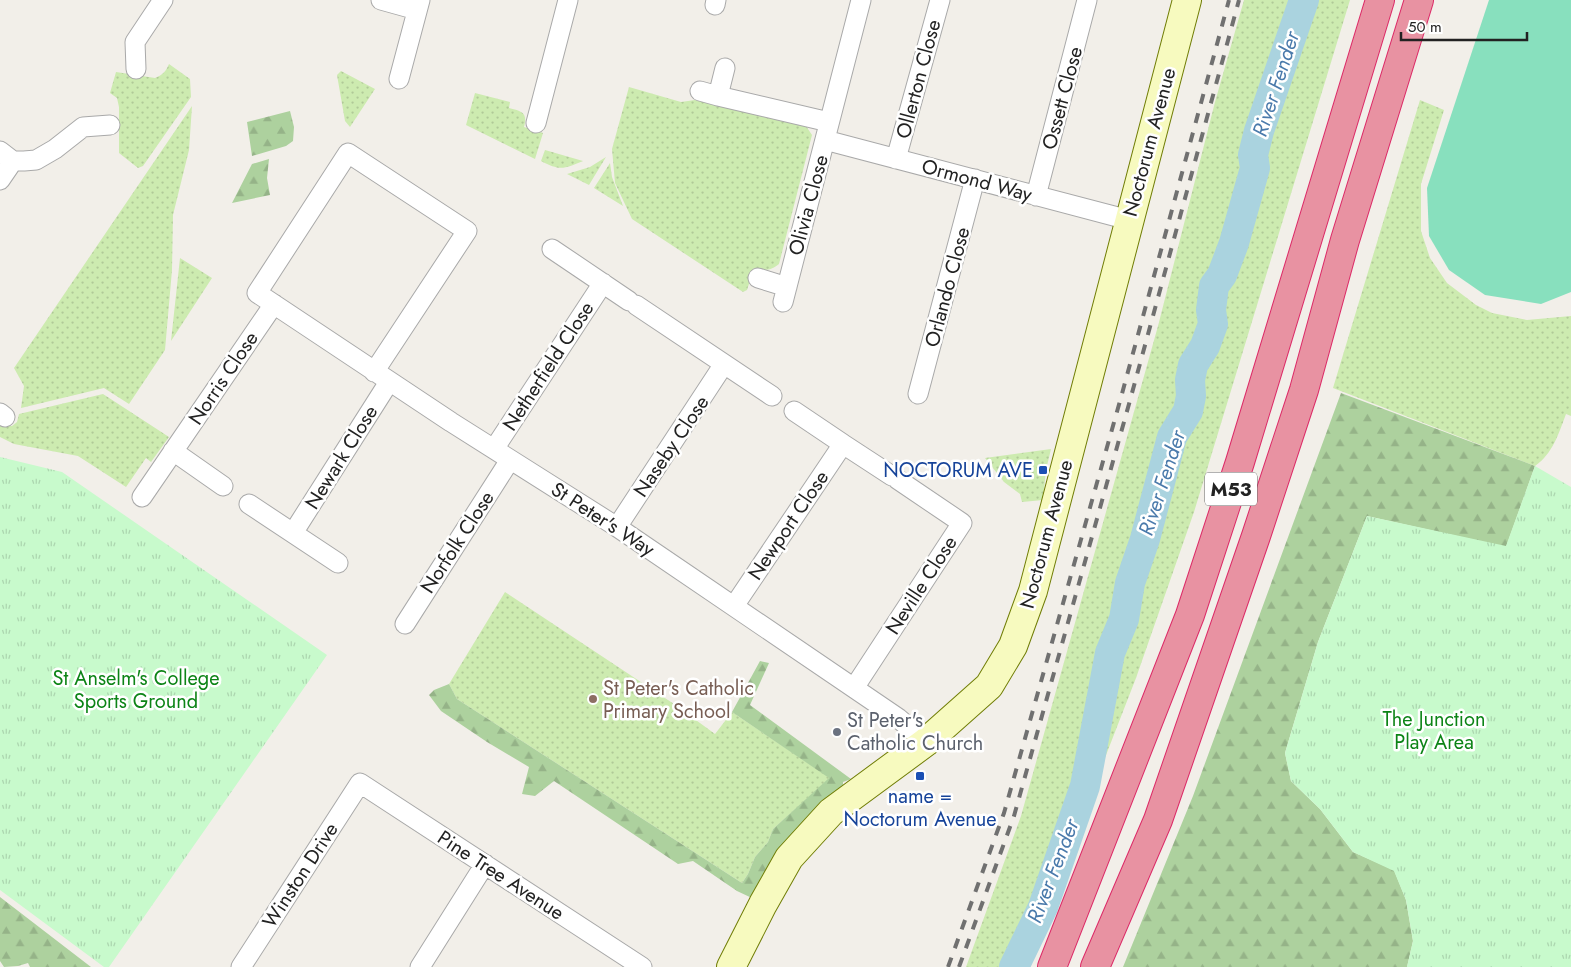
<svg xmlns="http://www.w3.org/2000/svg" width="1571" height="967" font-family="Jost,sans-serif">
  <style>
    .grass { fill: url(#grass-dots) }
    .forest { fill: url(#forest-firs) }
    .park { fill: url(#park-tufts) }
    .pitch { fill: #88e0be }
    .lines { fill: none; stroke-linecap: round; stroke-linejoin: round }
    .river { stroke: #aad3df; stroke-width: 30 }
    .street-casing { stroke: #a9a9a9; stroke-width: 21 }
    .secondary-casing { stroke: #707d05; stroke-width: 30 }
    .highway-casing { stroke: #dc2a67; stroke-width: 30 }
    .street { stroke: #fff; stroke-width: 19 }
    .secondary { stroke: #f7fabf; stroke-width: 28 }
    .highway { stroke: #e892a2; stroke-width: 28 }
    .rail { stroke: #707070; stroke-width: 4; stroke-dasharray: 10 10; stroke-linecap: butt }
    .transit-dot { fill: #1a4fb4; stroke: #fff; stroke-width: 2 }
    .education-dot { fill: #8d6e63; stroke: #fff; stroke-width: 2 }
    .worship-dot { fill: #6b7280; stroke: #fff; stroke-width: 2 }
    .labels { text-anchor: middle; stroke-width: 5; stroke-linejoin: round; paint-order: stroke }
    .shield { fill: #fff; stroke: #646464; stroke-width: 1 }
    .shield-label { font-size: 19px; font-weight: bold; fill: #222 }
    .street-label { font-size: 20px; fill: #222; stroke: #fff }
    .transit-label { font-size: 20px; fill: #164399; stroke: #fff; text-anchor: end }
    .park-label { font-size: 20px; fill: #0c8416; stroke: #fff }
    .education-label { font-size: 20px; fill: #785e54; stroke: #fff; text-anchor: start }
    .worship-label { font-size: 20px; fill: #5b616d; stroke: #fff; text-anchor: start }
    .water-label { font-size: 21px; font-style: italic; fill: #4a7aab; stroke: #fff }
  </style>
  <defs>
    <pattern id="grass-dots" width="8" height="8" patternUnits="userSpaceOnUse" patternTransform="scale(1.25)"><rect width="8" height="8" fill="#cdebb0"/><path d="M2 2h.1M6 6h.1" fill="none" stroke="#b0c997" stroke-width="1.8" stroke-linecap="round"/></pattern>
    <pattern id="forest-firs" width="22" height="20" patternUnits="userSpaceOnUse" patternTransform="scale(1.25)"><rect width="22" height="20" fill="#add19e"/><path d="M5 1l3.5 6h-7zM16 11l3.5 6h-7z" fill="#95b388"/></pattern>
    <pattern id="park-tufts" width="24" height="20" patternUnits="userSpaceOnUse" patternTransform="scale(1.25)"><rect width="24" height="20" fill="#c8facc"/><path d="M3 7l-1-3M5 7V3M7 7l1-3M15 17l-1-3M17 17v-4M19 17l1-3" fill="none" stroke="#acd6af"/></pattern>
  </defs>
  <rect width="100%" height="100%" fill="#f2efe9"/>
  <path class="grass" d="M1244 0H1350L1194 512 1136 678 1045 912 1020 967H966L1021 816 1158 326 1215 102Z
    M169 64 190 79 191 97 143 166 138 168 119 153V107L117 98 110 93 116 72 155 78C163 75 166 71 169 64Z
    M341 71 375 89 350 127 345 121 337 75Z
    M629 87 681 102 695 100 806 126 812 135 779 264C770 271 765 271 754 268L747 290 743 292 632 219 615 183 612 149Z
    M475 93 510 102 509 108C522 111 528 113 524 127L543 133 535 159 466 125Z
    M1420 100 1444 110 1421 184V231L1430 258 1447 283 1476 305 1492 313 1527 320 1571 316V416L1566 414C1558 435 1553 453 1535 466L1333 388Z
    M192 106 189 150 173 215 172 270 165 350 129 404 104 388 21 408 24 386 14 368Z
    M545 150 583 161C564 169 560 171 541 161Z
    M606 157 589 185 567 174 590 167Z
    M610 163 612 177 623 206 594 188Z
    M180 258 212 278 171 341Z
    M103 394 169 437 151 462 146 458 126 487 78 456 14 444 0 437V422L6 426H12L17 422 19 414Z
    M1051 449 1046 470 1043 500 1022 502 1020 494 1004 482 985 458Z
    M505 592 674 704 715 734 732 712 830 778 773 829 768 842 755 857 748 874 742 883 457 699 449 684Z"/>
  <path class="forest" d="M290 111 294 127 293 141 286 146 252 156 247 122Z
    M269 159 267 178 270 195 232 203 252 164Z
    M1341 393 1535 466 1506 547 1367 516 1318 642 1285 753 1291 781 1320 809 1353 852 1394 870 1406 900 1413 941 1407 967H1123L1193 796Z
    M760 661 769 663 750 705 851 779 843 782V785L789 842 754 899 737 891 693 861 678 864 554 781 535 796 522 794 529 767 487 742 441 711 429 695 434 690 449 684 457 699 742 883 748 874 755 857 768 842 773 829 829 778 732 712Z
    M0 897 91 967H30L28 963 18 966 4 967 0 961Z"/>
  <path class="park" d="M0 457 62 472 327 655 109 967H104L0 890Z
    M1535 466 1571 487V967H1407L1413 941 1406 900 1394 871 1353 852 1320 809 1291 781 1285 753 1318 642 1367 516 1506 546Z"/>
  <path class="pitch" d="M1489 0H1571V292L1541 304 1485 295 1449 270 1429 236 1427 188Z"/>
  <g class="lines">
    <path class="river" d="M1014 967 1043 907 1085 786 1110 653 1124 619 1130 583 1145 539 1172 437 1188 411 1191 396 1190 380 1193 365 1205 346 1213 324 1211 310 1214 286 1222 275 1234 243 1255 168 1253 155 1259 131 1304 0"/>
    <defs>
      <path id="street" d="M381 0 417 10
        M715 5 716 0
        M725 68 718 96 829 122
        M136 69 135 42 163 0
        M399 79 420 0
        M700 91 718 96
        M536 123 568 0
        M825 140 1129 220
        M0 151 13 161H24L36 160 55 149 83 127 110 125
        M896 159 940 0
        M0 180 13 161
        M1036 196 1087 0
        M552 249 629 301
        M758 278 787 287
        M783 302 861 0
        M636 305 772 396
        M374 372 467 231 348 153 257 293 451 422 617 527 898 718 926 742
        M918 394 975 179
        M0 413 5 417
        M843 444 892 476
        M494 449 603 283
        M173 451 223 486
        M142 497 274 304
        M249 504 338 563
        M617 527 724 364
        M293 533 389 382
        M734 606 843 444 794 411
        M405 624 510 460
        M854 688 962 523 897 479
        M241 967 360 783 642 967
        M420 967 485 864"/>
      <path id="secondary" d="M731 967 763 904 789 858 831 812 926 742 989 686 1013 646 1033 591 1187 0"/>
      <path id="highway" d="M1052 967 1190 615 1240 462 1380 0
        M1095 967 1158 820 1256 536 1304 390 1345 240 1419 0"/>
    </defs>
    <use href="#street" class="street-casing"/>
    <use href="#secondary" class="secondary-casing"/>
    <use href="#highway" class="highway-casing"/>
    <use href="#street" class="street"/>
    <use href="#secondary" class="secondary"/>
    <use href="#highway" class="highway"/>
    <path class="rail" d="M948 967 1004 813 1120 401 1229 0
      M959 967 1014 816 1129 404 1239 0"/>
  </g>
  <g class="transit-dot">
    <rect x="1038" y="465" width="10" height="10" rx="2.5"/>
    <rect x="915" y="771" width="10" height="10" rx="2.5"/>
  </g>
  <circle class="education-dot" cx="593" cy="699" r="5"/>
  <circle class="worship-dot" cx="837" cy="732" r="5"/>
  <g class="labels">
    <rect class="shield" x="1205" y="472.5" width="52" height="33" rx="4"/>
    <g class="shield-label">
      <text x="1231" y="496">M53</text>
    </g>
    <g class="street-label">
      <text transform="translate(918 79) rotate(-75)" y="7">Ollerton Close</text>
      <text transform="translate(1062 98) rotate(-75)" y="7">Ossett Close</text>
      <text transform="translate(1149 142) rotate(-75)" y="7">Noctorum Avenue</text>
      <text transform="translate(977 180) rotate(15)" y="7">Ormond Way</text>
      <text transform="translate(808 205) rotate(-75)" y="7">Olivia Close</text>
      <text transform="translate(947 287) rotate(-75)" y="7">Orlando Close</text>
      <text transform="translate(548 366) rotate(-57)" y="7">Netherfield Close</text>
      <text transform="translate(223 378) rotate(-56)" y="7">Norris Close</text>
      <text transform="translate(671 446) rotate(-56)" y="7">Naseby Close</text>
      <text transform="translate(341 457) rotate(-58)" y="7">Newark Close</text>
      <text transform="translate(603 519) rotate(33)" y="7">St Peter's Way</text>
      <text transform="translate(788 525) rotate(-56)" y="7">Newport Close</text>
      <text transform="translate(1046 534) rotate(-75)" y="7">Noctorum Avenue</text>
      <text transform="translate(457 542) rotate(-57)" y="7">Norfolk Close</text>
      <text transform="translate(921 585) rotate(-57)" y="7">Neville Close</text>
      <text transform="translate(300 875) rotate(-57)" y="7">Winston Drive</text>
      <text transform="translate(501 875) rotate(33)" y="7">Pine Tree Avenue</text>
    </g>
    <g class="transit-label">
      <text x="1033" y="477">NOCTORUM AVE</text>
      <text x="920" y="803" text-anchor="middle">name =<tspan x="920" dy="23">Noctorum Avenue</tspan></text>
    </g>
    <g class="park-label">
      <text x="136" y="685">St Anselm's College<tspan x="136" dy="23">Sports Ground</tspan></text>
      <text x="1434" y="726">The Junction<tspan x="1434" dy="23">Play Area</tspan></text>
    </g>
    <g class="education-label">
      <text x="603" y="695">St Peter's Catholic<tspan x="603" dy="23">Primary School</tspan></text>
    </g>
    <g class="worship-label">
      <text x="847" y="727">St Peter's<tspan x="847" dy="23">Catholic Church</tspan></text>
    </g>
    <g class="water-label">
      <text transform="translate(1276 84) rotate(-72)" y="7">River Fender</text>
      <text transform="translate(1162 483) rotate(-72)" y="7">River Fender</text>
      <text transform="translate(1053 871) rotate(-69)" y="7">River Fender</text>
    </g>
  </g>
  <path d="M1401 32v8h126v-8" fill="none" stroke="#222222" stroke-width="2.5"/>
  <text x="1408" y="32" font-size="15" fill="#222222" stroke="#ffffff" stroke-width="4" paint-order="stroke">50 m</text>
</svg>
